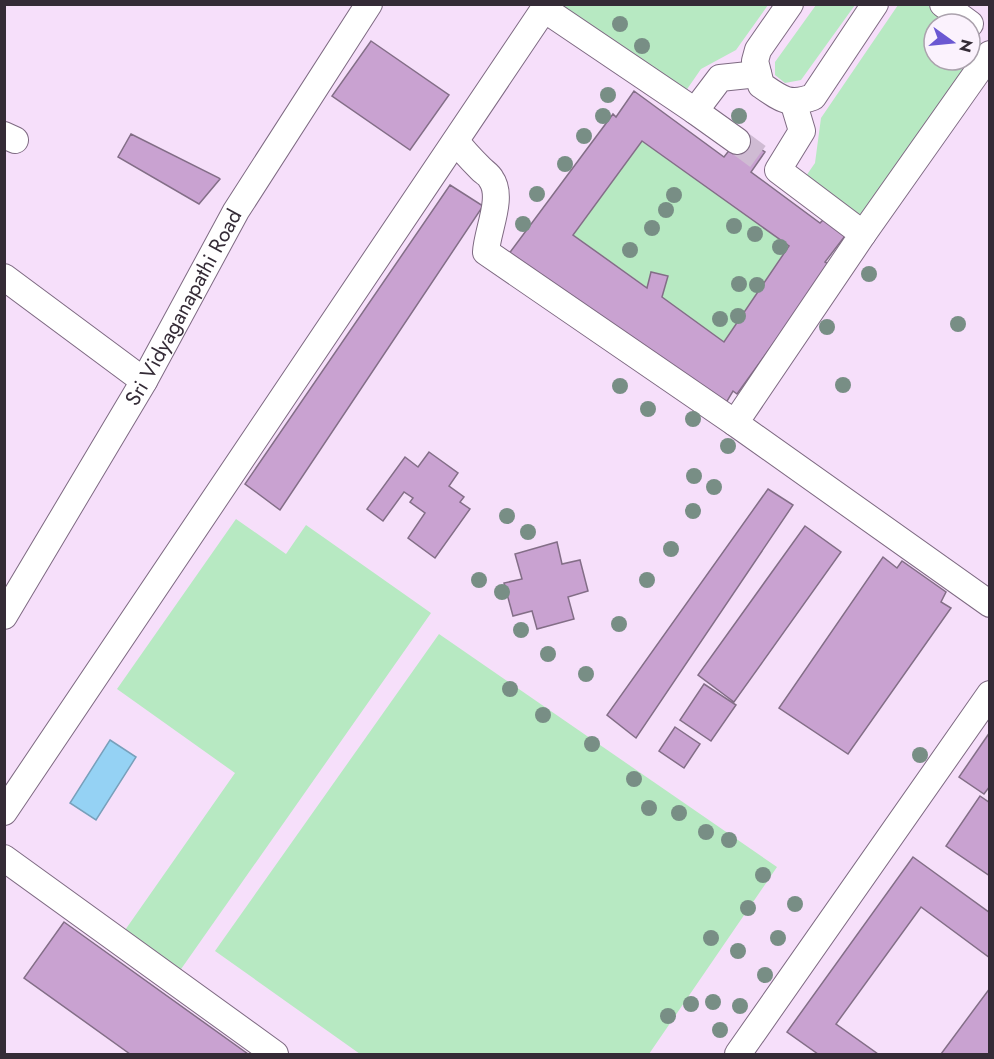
<svg xmlns="http://www.w3.org/2000/svg" width="994" height="1059" font-family="Jost,sans-serif">
  <style>
    .green { fill: #b7e9c2 }
    .water { fill: #95d2f4; stroke: #78a0bb; stroke-width: 1.5 }
    .building { fill: #c9a2d1; stroke: #836e87; stroke-width: 1.5; fill-rule: evenodd }
    .lines { fill: none; stroke-linecap: round; stroke-linejoin: round }
    .minor-tunnel { stroke: #cfbbd3; stroke-width: 26; stroke-dasharray: 26 13; stroke-linecap: butt }
    .minor-casing { stroke: #7e6a82; stroke-width: 28 }
    .minor { stroke: #fff; stroke-width: 26 }
    .tree { fill: #788e85 }
    .labels { text-anchor: middle; stroke-width: 4.5; stroke-linejoin: round; paint-order: stroke }
    .street-label { font-size: 21px; fill: #342b36; stroke: #fbf2fd }
  </style>
  <rect width="100%" height="100%" fill="#f6dffa"/>
  <path class="green" d="M555 4 768 5 736 50 701 69 683 95Z
    M816 5H855L801 80 785 83 775 75V62Z
    M898 5H927L955 24H934V60H970V35L984 45 863 220 806 176 815 163 821 118Z
    M642 141 789 246 724 342 573 235Z
    M236 519 286 554 306 525 431 613 179 972 123 933 235 773 117 689Z
    M439 634 777 867 649 1054H360L215 951Z"/>
  <path class="water" d="M110 740 136 757 96 820 70 803Z"/>
  <path class="building" d="M371 41 449 95 410 150 332 96Z
    M634 91 724 157 741 135 765 152 751 172 820 223 823 220 845 236 825 262 830 265 737 394 733 391 723 408 508 255 613 114 616 117ZM642 141 789 246 724 342 662 297 668 276 651 272 647 288 573 235Z
    M131 134 219 178 220 179 199 204 118 157Z
    M450 185 483 206 280 510 245 484Z
    M429 452 458 473 449 486 464 497 460 502 470 509 435 558 408 538 425 513 410 502 413 498 404 492 383 521 367 509 405 457 418 467Z
    M768 489 793 505 636 738 607 715Z
    M805 526 841 552 734 702 698 675Z
    M557 542 562 564 580 560 588 591 568 597 574 619 537 629 532 611 513 616 504 583 522 579 515 554Z
    M883 557 897 568 902 561 946 592 941 602 951 608 848 754 779 708Z
    M704 684 736 705 711 741 680 720Z
    M675 727 700 744 684 768 659 751Z
    M990 732V786L984 794 959 777Z
    M980 796 990 803V876L946 846Z
    M913 857 990 913V958L921 907 836 1024 878 1054H818L787 1032Z
    M64 922 248 1054H130L24 978Z
    M990 988 989 1054H941Z"/>
  <g class="lines">
    <path class="minor-tunnel" d="M737 141 760 158"/>
    <defs>
      <g id="minor">
        <path d="M790 4 758 50 755 61 761 85C781 99 789 106 813 97L875 4"/>
        <path d="M943 4 970 24"/>
        <path d="M793 101 802 131 778 170 863 234 735 423 990 604"/>
        <path d="M695 111 737 141"/>
        <path d="M4 135 15 140"/>
        <path d="M456 141C463 151 472 160 481 169 484 172 489 175 491 179 504 197 487 231 486 252L735 423"/>
        <path d="M863 234 990 54"/>
        <path d="M4 277 144 381"/>
        <path id="s1" d="M4 616 144 381 236 211 369 4"/>
        <path d="M4 812 544 9 695 111 720 78 758 74"/>
        <path d="M4 858 275 1054"/>
        <path d="M738 1054 990 694"/>
      </g>
    </defs>
    <use href="#minor" class="minor-casing"/>
    <use href="#minor" class="minor"/>
  </g>
  <g class="tree">
    <circle cx="620" cy="24" r="8"/>
    <circle cx="642" cy="46" r="8"/>
    <circle cx="608" cy="95" r="8"/>
    <circle cx="603" cy="116" r="8"/>
    <circle cx="739" cy="116" r="8"/>
    <circle cx="584" cy="136" r="8"/>
    <circle cx="565" cy="164" r="8"/>
    <circle cx="537" cy="194" r="8"/>
    <circle cx="674" cy="195" r="8"/>
    <circle cx="666" cy="210" r="8"/>
    <circle cx="523" cy="224" r="8"/>
    <circle cx="734" cy="226" r="8"/>
    <circle cx="652" cy="228" r="8"/>
    <circle cx="755" cy="234" r="8"/>
    <circle cx="780" cy="247" r="8"/>
    <circle cx="630" cy="250" r="8"/>
    <circle cx="869" cy="274" r="8"/>
    <circle cx="739" cy="284" r="8"/>
    <circle cx="757" cy="285" r="8"/>
    <circle cx="738" cy="316" r="8"/>
    <circle cx="720" cy="319" r="8"/>
    <circle cx="958" cy="324" r="8"/>
    <circle cx="827" cy="327" r="8"/>
    <circle cx="843" cy="385" r="8"/>
    <circle cx="620" cy="386" r="8"/>
    <circle cx="648" cy="409" r="8"/>
    <circle cx="693" cy="419" r="8"/>
    <circle cx="728" cy="446" r="8"/>
    <circle cx="694" cy="476" r="8"/>
    <circle cx="714" cy="487" r="8"/>
    <circle cx="693" cy="511" r="8"/>
    <circle cx="507" cy="516" r="8"/>
    <circle cx="528" cy="532" r="8"/>
    <circle cx="671" cy="549" r="8"/>
    <circle cx="479" cy="580" r="8"/>
    <circle cx="647" cy="580" r="8"/>
    <circle cx="502" cy="592" r="8"/>
    <circle cx="619" cy="624" r="8"/>
    <circle cx="521" cy="630" r="8"/>
    <circle cx="548" cy="654" r="8"/>
    <circle cx="586" cy="674" r="8"/>
    <circle cx="510" cy="689" r="8"/>
    <circle cx="543" cy="715" r="8"/>
    <circle cx="592" cy="744" r="8"/>
    <circle cx="920" cy="755" r="8"/>
    <circle cx="634" cy="779" r="8"/>
    <circle cx="649" cy="808" r="8"/>
    <circle cx="679" cy="813" r="8"/>
    <circle cx="706" cy="832" r="8"/>
    <circle cx="729" cy="840" r="8"/>
    <circle cx="763" cy="875" r="8"/>
    <circle cx="795" cy="904" r="8"/>
    <circle cx="748" cy="908" r="8"/>
    <circle cx="711" cy="938" r="8"/>
    <circle cx="778" cy="938" r="8"/>
    <circle cx="738" cy="951" r="8"/>
    <circle cx="765" cy="975" r="8"/>
    <circle cx="713" cy="1002" r="8"/>
    <circle cx="691" cy="1004" r="8"/>
    <circle cx="740" cy="1006" r="8"/>
    <circle cx="668" cy="1016" r="8"/>
    <circle cx="720" cy="1030" r="8"/>
  </g>
  <g class="labels">
    <g class="street-label">
      <text dy="7" stroke="none"><textPath href="#s1" startOffset="357">Sri Vidyaganapathi Road</textPath></text>
    </g>
  </g>
  <rect width="994" height="1059" fill="none" stroke="#342b36" stroke-width="12"/>
  <g transform="translate(952 42) rotate(105)"><circle r="28" fill="#fbf2fd" stroke="#aba2ad" stroke-width="1.5"/>
  <path d="M0-4.5L10 22L0 15L-10 22Z" fill="#6b58d2"/>
  <text y="-9" font-size="16" font-weight="bold" text-anchor="middle" fill="#342b36">N</text>
  </g>
</svg>
